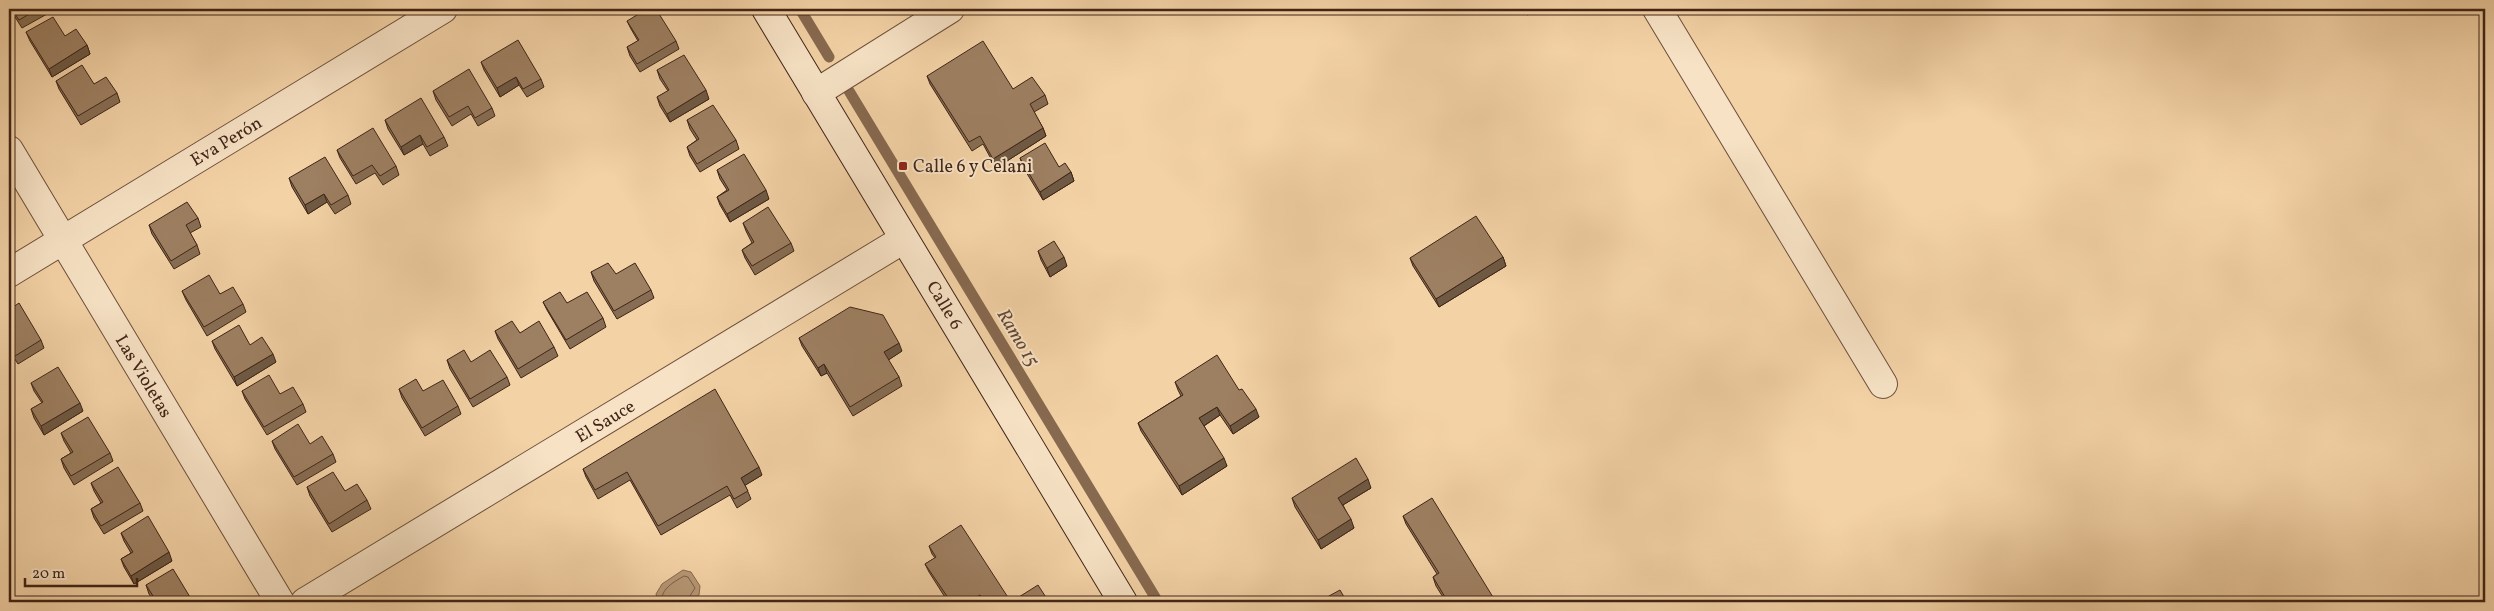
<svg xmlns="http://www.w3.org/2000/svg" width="2494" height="611" font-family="Vollkorn,serif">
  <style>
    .water { fill: #b69775; stroke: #87694f }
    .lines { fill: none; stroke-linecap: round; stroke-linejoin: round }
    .shore { stroke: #7b5e46; stroke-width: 1 }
    .stream { stroke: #87694f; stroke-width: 11 }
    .street-casing { stroke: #6d503b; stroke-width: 30 }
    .secondary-casing { stroke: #402517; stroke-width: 30 }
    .street { stroke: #f7e2c5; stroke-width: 28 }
    .secondary { stroke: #f7e2c5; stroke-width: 28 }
    .wall { fill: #876d53; stroke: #402517 }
    .shaded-wall { fill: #6e5944; stroke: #402517 }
    .building { fill: #9d7f61; stroke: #402517 }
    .poi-dot { fill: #8f2418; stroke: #f7e2c5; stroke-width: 2 }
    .labels { text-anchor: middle; stroke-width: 4; stroke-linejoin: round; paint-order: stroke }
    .street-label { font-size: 18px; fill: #402517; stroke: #f7e2c5 }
    .poi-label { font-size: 18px; fill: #402517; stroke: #f7e2c5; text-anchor: start }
    .water-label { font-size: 19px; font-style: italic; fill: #634733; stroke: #f7e2c5 }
  </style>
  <rect width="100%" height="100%" fill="#f3d2a6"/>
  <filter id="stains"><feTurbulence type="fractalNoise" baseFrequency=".004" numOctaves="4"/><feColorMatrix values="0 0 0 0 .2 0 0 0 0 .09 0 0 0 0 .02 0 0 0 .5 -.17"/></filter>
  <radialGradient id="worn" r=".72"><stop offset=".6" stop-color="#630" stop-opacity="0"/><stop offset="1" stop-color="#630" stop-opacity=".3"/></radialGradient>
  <path class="water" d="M683 570 691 572 700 586 699 595 688 602H658L656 594 662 584Z"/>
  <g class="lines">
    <path class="shore" d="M662 602C660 589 674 582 684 576L688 577 695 588 686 602"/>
    <path class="stream" d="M800 9 829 57
      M849 91 1158 602"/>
    <defs>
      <path id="street" d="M1657 9 1883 384
        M816 93 950 9
        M9 150 280 602
        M9 273 443 9
        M305 602 904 239"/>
      <path id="secondary" d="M766 9 1123 602"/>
    </defs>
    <use href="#street" class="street-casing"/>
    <use href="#secondary" class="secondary-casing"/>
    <use href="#street" class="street"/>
    <use href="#secondary" class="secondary"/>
  </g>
  <path class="wall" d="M10 9H56L22 28Z
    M1523 9H1538L1527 15Z
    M627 21 676 41 679 49 640 72 630 56 627 47 638 41 631 29Z
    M26 32 87 45 90 54 52 77 30 41Z
    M481 62 541 79 544 87 527 97 519 85 500 97 484 70Z
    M657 70 709 99 670 122 660 106 657 97 668 91 660 79Z
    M927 76 1013 89 1045 95 1048 104 1034 112 1043 128 1046 136 996 168 983 144 972 151 930 84Z
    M56 81 94 84 117 93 120 102 81 125 59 89Z
    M433 91 492 108 495 116 478 126 471 114 452 126 436 100Z
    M385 120 444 137 448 146 430 156 423 144 404 155 388 129Z
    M687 120 736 140 739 149 700 172 690 156 687 147 697 140 690 129Z
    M337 150 396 166 399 175 383 185 375 173 356 184 340 158Z
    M1020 158 1059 167 1071 172 1074 181 1043 200 1023 167Z
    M717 170 769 199 730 222 720 205 717 197 727 190 720 179Z
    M289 178 348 195 351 204 335 214 327 202 308 214 292 187Z
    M198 218 201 227 190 233 197 245 200 254 174 269 152 234 149 225Z
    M743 223 791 243 794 251 755 275 745 258 742 250 752 243 746 231Z
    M1038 251 1067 266 1050 277 1041 260Z
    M1503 257 1506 266 1439 307 1413 266 1410 258Z
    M591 272 616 274 651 290 654 298 617 319 594 281Z
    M182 291 220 294 243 304 246 312 207 336 186 300Z
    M543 302 567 303 603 318 606 327 570 349 547 310Z
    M9 310 41 340 44 348 18 364 9 350Z
    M495 331 520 333 554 347 558 356 521 378 498 339Z
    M799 338 902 351 888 360 899 377 902 386 853 416 827 373 821 376 802 346Z
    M212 341 276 362 237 386 215 349Z
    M447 360 471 362 507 377 510 385 473 407 450 369Z
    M1175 382 1239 390 1259 417 1233 434 1220 415 1204 426 1227 466 1182 495 1141 431 1138 423 1181 396 1178 390Z
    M31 383 83 411 44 435 34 418 31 409 42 403 34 391Z
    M399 389 423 391 458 406 461 414 425 436 402 398Z
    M242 391 280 394 303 404 306 412 267 435 245 399Z
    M61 433 110 453 113 461 74 485 64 468 61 459 71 453 64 441Z
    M272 441 333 454 336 462 297 485 275 449Z
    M583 469 762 475 745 485 751 499 737 508 730 495 661 535 630 480 598 499 586 477Z
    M91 483 140 503 143 511 104 534 94 518 91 509 101 503 94 491Z
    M307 487 345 491 367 500 371 509 332 532 310 496Z
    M1371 488 1343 505 1354 528 1321 549 1295 507 1292 498Z
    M1403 516 1496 602H1446L1436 586 1433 577 1437 574 1406 524Z
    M121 533 172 561 134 584 124 567 121 559 131 553 124 541Z
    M929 546 1011 602H1049H948L929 572 925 564 935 558 932 554Z
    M146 585 193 602H155L149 594Z"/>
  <path class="shaded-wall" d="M87 45 90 54 52 77 49 69Z
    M516 77 519 85 500 97 497 88Z
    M706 90 709 99 670 122 667 114Z
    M1043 128 1046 136 996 168 993 159Z
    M420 135 423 144 404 155 401 147Z
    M1071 172 1074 181 1043 200 1040 192Z
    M766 190 769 199 730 222 727 214Z
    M324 194 327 202 308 214 305 205Z
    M1064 257 1067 266 1050 277 1047 268Z
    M1503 257 1506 266 1439 307 1436 299Z
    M899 343 902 351 887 361 884 352Z
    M273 354 276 362 237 386 234 377Z
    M824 364 827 373 821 376 818 368Z
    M80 403 83 411 44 435 41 426Z
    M1217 407 1220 415 1202 427 1199 418Z
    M1256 409 1259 417 1233 434 1230 426Z
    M1224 458 1227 466 1182 495 1179 486Z
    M759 467 762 475 744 486 741 478Z
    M1368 479 1371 488 1341 506 1338 498Z
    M1351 519 1354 528 1321 549 1318 540Z
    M169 552 172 561 134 584 131 576Z
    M980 595 983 602H968Z"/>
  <path class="building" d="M12 9H38L19 20Z
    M647 9H656L676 41 637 64 627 47 639 40 627 21Z
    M53 17 65 36 76 29 87 45 49 69 26 32Z
    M518 40 541 79 523 89 516 77 497 88 481 62Z
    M983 41 1013 89 1032 77 1045 95 1030 104 1043 128 993 159 980 136 969 142 927 76Z
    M684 55 706 90 667 114 657 97 669 90 657 70Z
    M82 65 94 84 106 77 117 93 78 116 56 81Z
    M469 69 492 108 475 118 468 106 449 117 433 91Z
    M421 98 444 137 427 147 420 135 401 147 385 120Z
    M713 105 736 140 697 164 687 147 699 139 687 120Z
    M373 128 396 166 380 176 372 165 353 176 337 150Z
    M1045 143 1059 167 1065 163 1071 172 1040 192 1020 158Z
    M744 154 766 190 727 214 717 197 729 190 717 170Z
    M325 157 348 195 331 205 324 194 305 205 289 178Z
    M187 202 198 218 186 225 197 245 171 261 149 225Z
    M768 207 791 243 752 266 742 250 754 242 743 223Z
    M1476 216 1503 257 1436 299 1410 258Z
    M1054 241 1064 257 1047 268 1038 251Z
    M608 263 616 274 635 263 651 290 614 311 591 272Z
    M209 275 220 294 233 287 243 304 204 327 182 291Z
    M560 292 567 303 587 292 603 318 566 340 543 302Z
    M19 303 41 340 15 356 9 346V310Z
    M850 307 883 315 899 343 884 352 899 377 850 407 824 364 818 368 799 338Z
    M512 321 520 333 539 321 554 347 518 369 495 331Z
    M239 325 250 345 262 337 273 354 234 377 212 341Z
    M464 350 471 362 490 350 507 377 470 399 447 360Z
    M1217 355 1239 390 1242 389 1256 409 1230 426 1217 407 1199 418 1224 458 1179 486 1138 423 1183 395 1175 382Z
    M58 367 80 403 41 426 31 409 43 402 31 383Z
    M269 375 280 394 293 387 303 404 264 427 242 391Z
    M416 379 423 391 443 380 458 406 422 428 399 389Z
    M715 389 759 467 741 478 748 491 734 499 727 486 658 526 627 472 595 490 583 469Z
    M88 417 110 453 71 476 61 459 73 452 61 433Z
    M298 424 310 444 322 436 333 454 294 477 272 441Z
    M1356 458 1368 479 1338 498 1351 519 1318 540 1292 498Z
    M118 467 140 503 101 526 91 509 103 502 91 483Z
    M333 472 345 491 357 484 367 500 329 524 307 487Z
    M1432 498 1496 602H1448L1433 577 1439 573 1403 516Z
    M148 516 169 552 131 576 121 559 133 552 121 533Z
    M961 525 1011 602 1038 585 1049 602H985L980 595 968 602H951L925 564 936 557 929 546Z
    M173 569 193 602H157L146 585Z
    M1340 590 1347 602H1318Z"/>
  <rect class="poi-dot" x="898" y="161" width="10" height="10" rx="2.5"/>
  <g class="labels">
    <g class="street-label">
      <text transform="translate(226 141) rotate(-31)" y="6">Eva Perón</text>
      <text transform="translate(945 305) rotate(59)" y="6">Calle 6</text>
      <text transform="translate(144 376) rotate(59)" y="6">Las Violetas</text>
      <text transform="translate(605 421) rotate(-31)" y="6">El Sauce</text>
    </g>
    <g class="poi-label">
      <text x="913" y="172">Calle 6 y Celani</text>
    </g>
    <g class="water-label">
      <text transform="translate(1019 337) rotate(59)" y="7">Ramo 15</text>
    </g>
  </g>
  <rect width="2494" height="611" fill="none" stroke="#f3d2a6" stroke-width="30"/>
  <rect x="10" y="10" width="2474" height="591" fill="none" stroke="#402517" stroke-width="2.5"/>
  <rect x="15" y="15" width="2464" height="581" fill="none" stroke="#402517"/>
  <path d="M25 578v8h112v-8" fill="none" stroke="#402517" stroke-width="2.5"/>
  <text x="32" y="578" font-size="15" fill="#402517" stroke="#f7e2c5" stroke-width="4" paint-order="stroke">20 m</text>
  <rect width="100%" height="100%" filter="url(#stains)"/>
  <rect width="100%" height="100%" fill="url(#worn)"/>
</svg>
